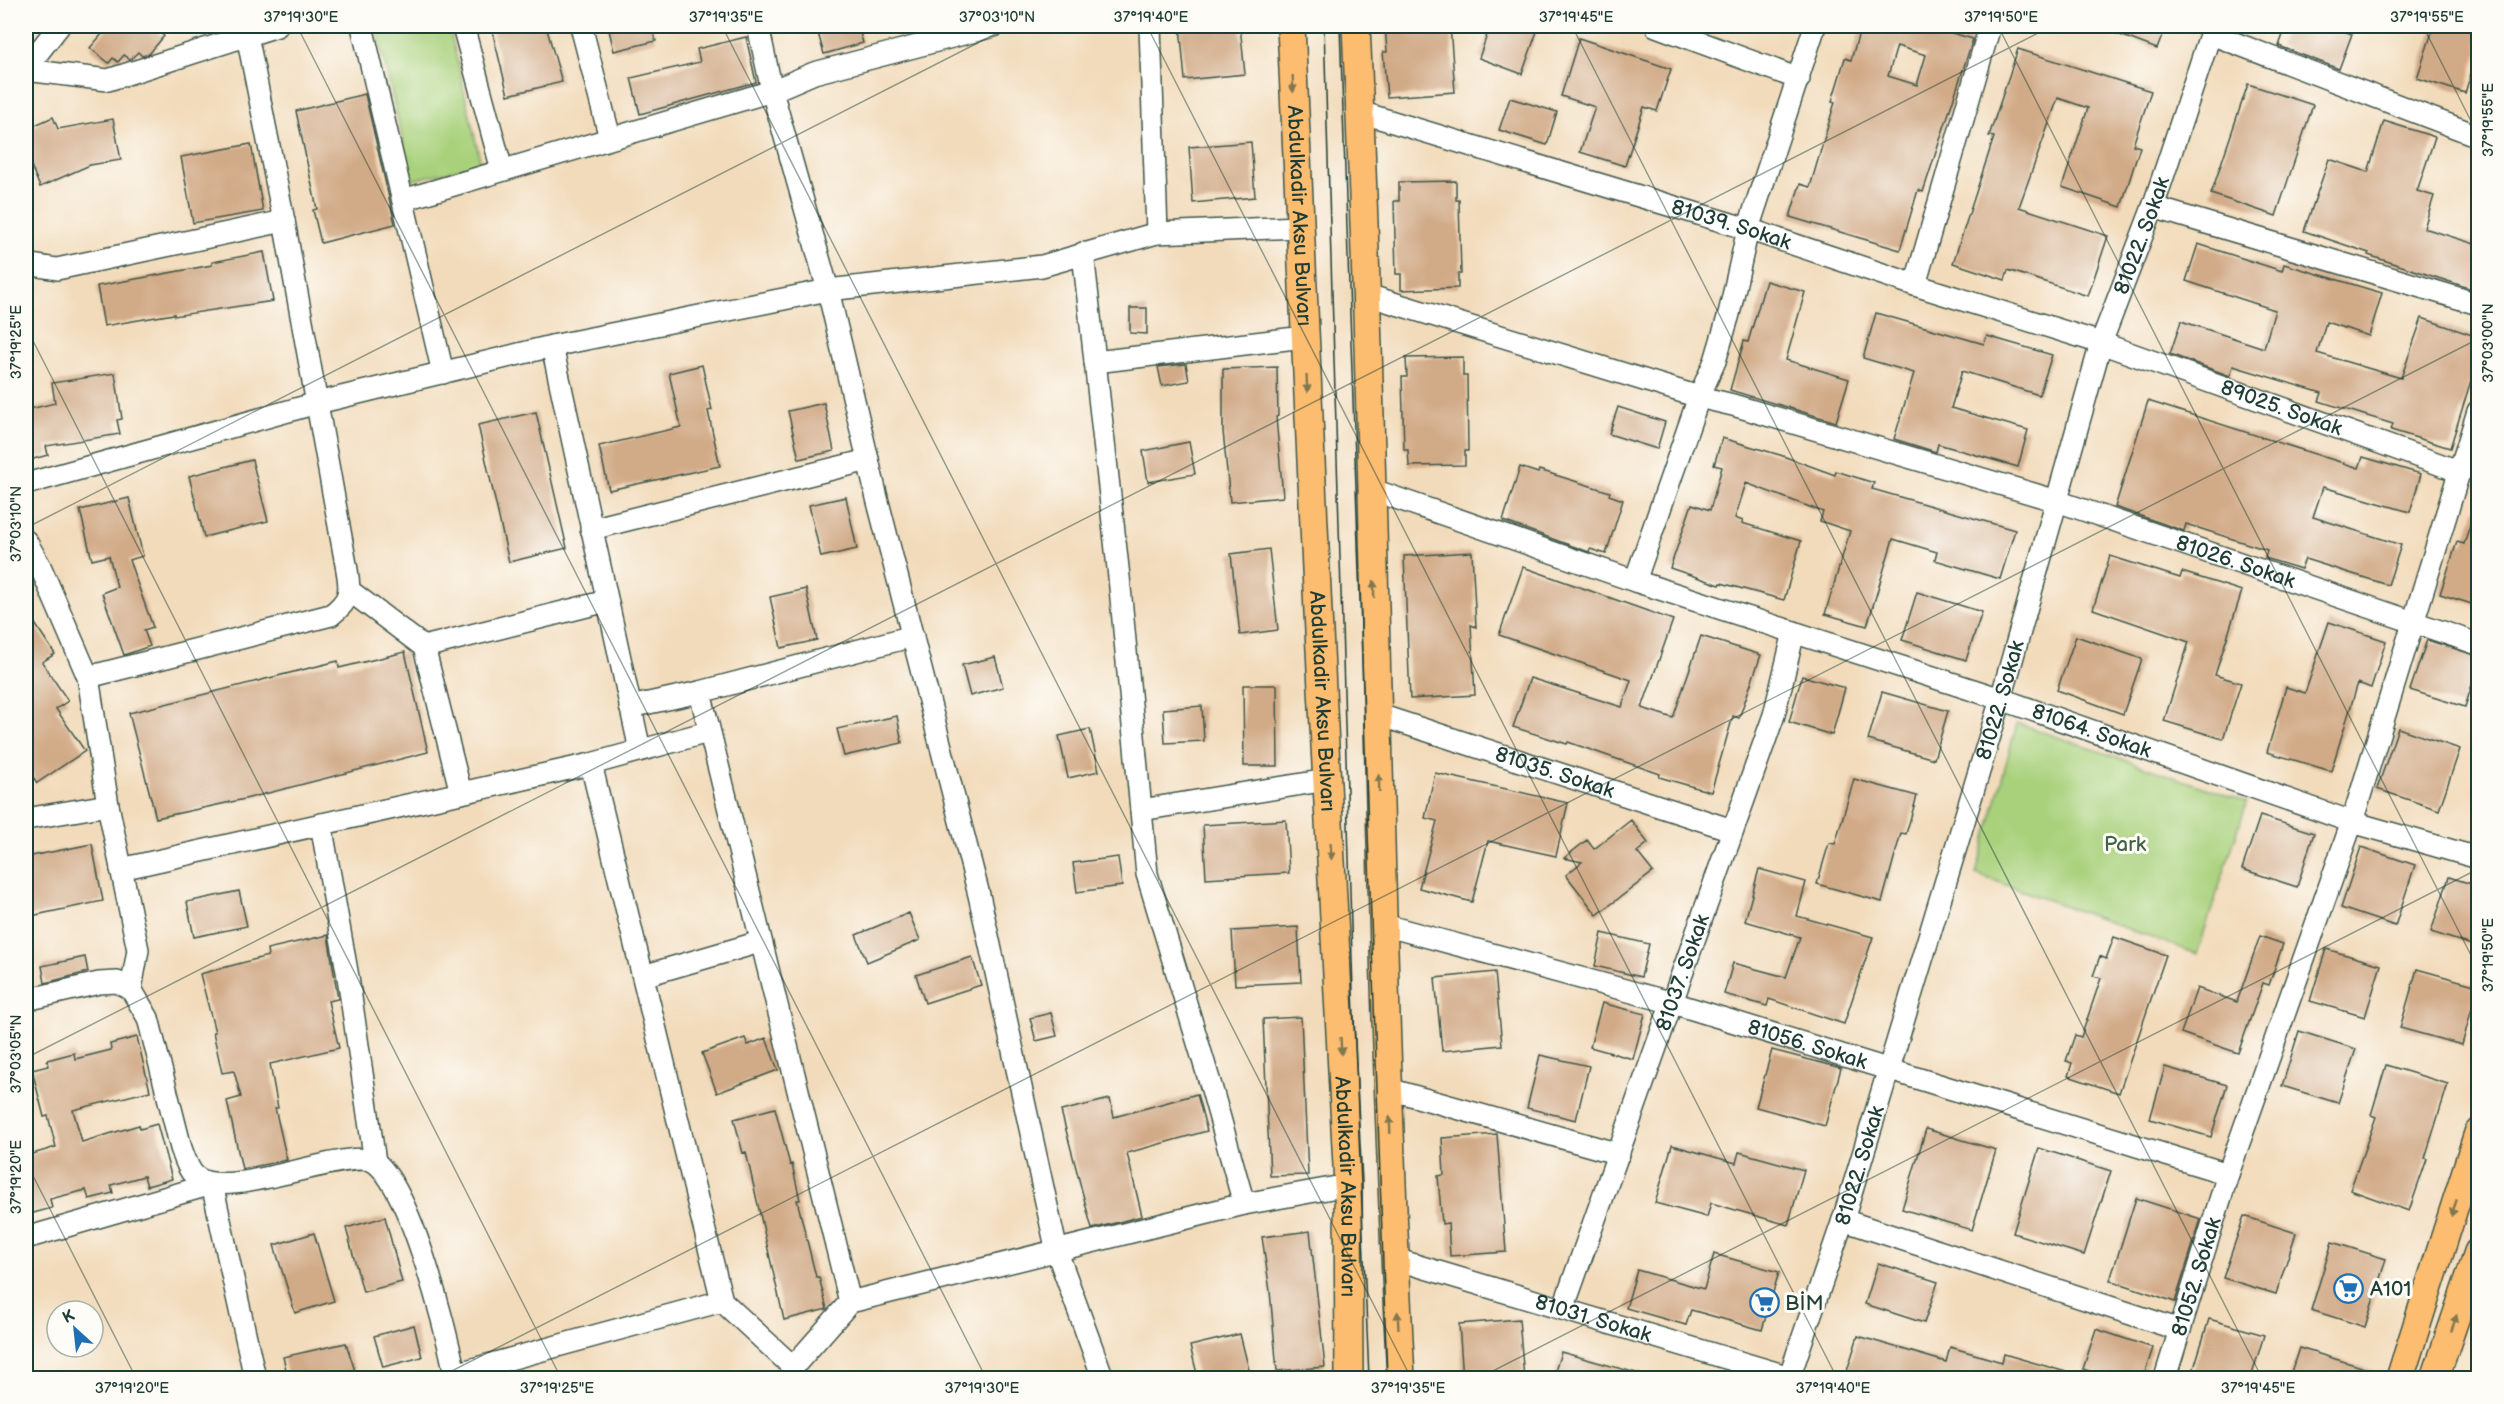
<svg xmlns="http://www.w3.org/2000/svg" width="2504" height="1404" font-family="'Balsamiq Sans',sans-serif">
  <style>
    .green { fill: #a9d17c; stroke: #648758; stroke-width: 1.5 }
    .building { fill: #d1aa87; fill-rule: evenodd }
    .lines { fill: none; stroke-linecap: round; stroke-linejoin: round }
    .minor-casing { stroke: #3f5548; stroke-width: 24 }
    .major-casing { stroke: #3f5548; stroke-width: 30 }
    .minor { stroke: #fff; stroke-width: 21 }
    .major { stroke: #fcbd6f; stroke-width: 27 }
    .tram { stroke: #1f3d34; stroke-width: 1.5 }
    .oneway { fill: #82774f }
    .ticks { fill: none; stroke: #1f3d34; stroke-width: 1.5; stroke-opacity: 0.45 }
    .labels { text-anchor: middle; stroke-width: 6; stroke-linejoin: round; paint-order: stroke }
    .street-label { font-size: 21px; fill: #1f3d34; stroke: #fdfcf7 }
    .park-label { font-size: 21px; fill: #426246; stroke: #fdfcf7 }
    .poi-label { font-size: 21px; fill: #1f3d34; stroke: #fdfcf7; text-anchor: start }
    .neatline { fill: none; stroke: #1f3d34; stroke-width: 2 }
    .ticks-label { font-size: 15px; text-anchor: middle; fill: #1f3d34 }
  </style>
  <rect width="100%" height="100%" fill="#fdfcf7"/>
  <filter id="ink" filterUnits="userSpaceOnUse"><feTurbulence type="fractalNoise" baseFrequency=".0167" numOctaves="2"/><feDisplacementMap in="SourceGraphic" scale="12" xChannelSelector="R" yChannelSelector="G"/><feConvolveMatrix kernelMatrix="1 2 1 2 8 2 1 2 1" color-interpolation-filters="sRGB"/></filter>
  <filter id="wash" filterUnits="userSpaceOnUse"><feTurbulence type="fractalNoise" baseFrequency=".008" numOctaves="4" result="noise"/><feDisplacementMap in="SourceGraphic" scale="24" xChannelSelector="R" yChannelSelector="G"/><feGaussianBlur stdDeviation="1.35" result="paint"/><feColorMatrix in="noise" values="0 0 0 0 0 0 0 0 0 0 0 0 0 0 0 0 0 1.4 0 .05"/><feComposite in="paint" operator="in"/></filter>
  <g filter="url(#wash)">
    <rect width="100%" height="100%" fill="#f2dbbb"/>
    <path class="green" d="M376 26H449L481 164 412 180Z
      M2017 723 2247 802 2197 954 1976 874Z"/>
    <g id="blocks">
      <path class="building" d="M109 26H151L164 36 149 54 142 56 138 52 130 60 124 55 118 62 113 58 109 63 90 48Z
        M491 26H546L562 82 508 95Z
        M608 26H652L656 41 614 51Z
        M816 26H858L863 43 824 54Z
        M1180 26H1240L1245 74 1185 80Z
        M1385 26H1450L1455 92 1387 97 1383 52H1387Z
        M1490 26H1539L1522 74 1479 58Z
        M1861 26H1928L1973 39 1923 192 1918 190 1900 250 1790 217 1800 184 1810 187 1835 102 1832 101 1845 58 1851 60ZM1897 46 1926 55 1917 85 1888 76Z
        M2099 26H2166L2157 49 2099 27Z
        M2286 26H2329L2352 34 2339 69 2279 46Z
        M2434 26H2478V51L2465 93 2417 78Z
        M746 37 756 82 640 114 631 78 700 62 697 49Z
        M1579 38 1671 69 1657 111 1644 107 1625 166 1580 152 1595 107 1561 96Z
        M2018 49 2151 91 2133 145 2140 147 2121 207 2062 187 2088 108 2058 98 2019 207 2108 236 2088 296 2008 270 2005 280 1953 263 1994 137 1989 136Z
        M2248 84 2313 105 2276 216 2211 194Z
        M365 94 395 224 321 243 313 210 317 209 296 111Z
        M1510 98 1557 112 1547 145 1499 130Z
        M53 117 58 129 113 119 121 160 90 165 40 187 26 154V129Z
        M2384 121 2435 137 2417 191 2434 196 2424 228 2478 245V291L2368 255 2369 253 2304 231 2329 159 2368 172Z
        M1251 142 1255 197 1193 203 1189 147Z
        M251 144 263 211 193 223 181 157Z
        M1456 181V200H1459L1461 274H1458V288L1401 290V274H1396L1394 201H1399V182Z
        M2198 244 2282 271 2284 264 2382 293 2369 336 2326 322 2317 353 2401 378 2422 318 2478 337V358L2450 448 2391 430 2393 424 2319 401 2322 393 2233 366 2230 376 2170 354 2181 321 2264 348 2275 310 2186 281Z
        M264 252 273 301 174 316V314L104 326 97 286 212 265V262Z
        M1766 281 1805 292 1786 360 1849 379 1836 422 1730 390 1744 341 1748 342Z
        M1130 308H1147V334L1130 333Z
        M1876 313 1984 344 1987 336 2052 355 2039 395 1962 371 1951 408 2028 430 2018 467 1938 444 1936 452 1894 439 1914 373 1863 358Z
        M1463 357V376H1467L1468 451H1465V465L1409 466 1408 450H1404L1402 377H1407L1406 358Z
        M1186 364 1189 381 1162 386 1158 367Z
        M702 365 712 410 708 411 720 466 609 490 599 446 681 427 669 373Z
        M1277 367 1278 416 1276 417 1283 497 1230 502 1223 431V369Z
        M115 373 122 419 117 420 120 434 46 446 48 455 26 461V410L55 403 52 383Z
        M2148 401 2359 468 2363 457 2421 474 2410 512 2323 487 2313 517 2401 545 2388 585 2305 559 2301 569 2265 558 2267 550 2186 524 2184 531 2115 507Z
        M824 403 834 451 799 459 788 411Z
        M1618 407 1665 422 1657 449 1609 434Z
        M536 412 567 548 509 562 478 425Z
        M1722 438 1780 455 1835 475 1836 471 1874 483 1872 489 2015 530 2000 579 1935 560 1937 552 1893 539 1867 626 1825 614 1850 531 1820 521 1823 512 1746 483 1735 518 1743 521 1742 523 1801 541 1784 600 1721 583 1720 585 1670 568 1692 504 1710 510 1722 467 1714 465Z
        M1189 442 1195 474 1148 482 1143 451Z
        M252 460 268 521 204 537 189 476Z
        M1520 467 1538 473 1539 470 1610 492 1609 495 1623 500 1606 554 1590 549 1589 552 1503 521Z
        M846 497 857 549 821 557 809 505Z
        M129 498 143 556 129 560 153 627 144 630 150 646 124 655 102 593 117 587 109 556 92 560 80 510Z
        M2475 509H2478V606L2440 594 2457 542 2464 544Z
        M1269 549 1278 630 1240 635 1231 554Z
        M1472 552 1476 627 1471 625 1475 695 1410 699 1404 556Z
        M2110 556 2180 578 2182 572 2242 591 2215 675 2241 683 2223 739 2164 721 2189 642 2093 609Z
        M1523 567 1673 620 1642 708 1673 718 1701 636 1761 655 1739 718 1733 716 1711 792 1659 777 1660 774 1568 742 1567 744 1513 727 1530 678 1622 707 1631 680 1499 635Z
        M806 589 817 640 781 648 770 597Z
        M1917 592 1982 612 1966 660 1902 640Z
        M26 610 55 654 42 662 68 701 56 709 85 751 37 783 26 766Z
        M2329 622 2386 641 2371 688 2358 683 2331 771 2267 752 2286 687 2305 693Z
        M2076 636 2142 659 2123 714 2057 690Z
        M2427 640 2478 656V666L2465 707 2410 690Z
        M405 652 428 752 245 799 156 818 129 713 338 661 339 668Z
        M995 657 1003 687 970 696 962 665Z
        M1802 676 1845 688 1832 735 1789 722Z
        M1243 685H1277L1278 766H1244Z
        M1882 692 1948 711 1934 759 1868 740Z
        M1202 706 1204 741 1165 743 1163 709Z
        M897 716 902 743 844 756 837 729Z
        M2398 728 2460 749 2439 810 2377 789Z
        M1090 729 1099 771 1068 778 1059 736Z
        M1435 773 1568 803 1556 856 1488 841 1472 902 1419 888 1437 821 1425 818Z
        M1854 779 1917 796 1906 834 1901 833 1882 902 1817 884 1829 843 1835 844Z
        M2260 816 2314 833 2297 887 2242 869Z
        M1286 820 1289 873 1206 878 1203 825Z
        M1631 820 1648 843 1637 852 1653 872 1597 915 1566 875 1582 862 1564 858 1587 840 1594 849Z
        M92 844 103 901 26 917V857Z
        M2361 847 2415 865 2395 926 2341 908Z
        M1118 857 1122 886 1077 892 1073 863Z
        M1759 869 1806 882 1797 916 1873 937 1844 1024 1769 999 1767 1006 1724 994 1733 963 1786 977 1800 937 1745 921Z
        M2449 877 2478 886V947L2431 932Z
        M239 891 247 926 194 937 187 902Z
        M909 913 920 940 867 962 856 935Z
        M1298 927 1301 982 1235 985 1232 931Z
        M1602 933 1649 944 1641 977 1595 966Z
        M328 935 338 999 328 1001 339 1048 270 1064 278 1108H275L287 1160 242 1169 227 1101 241 1097 234 1071 222 1073 213 1032H215L200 974 268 956 267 949Z
        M2260 936 2283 944 2269 985 2263 983 2238 1053 2181 1033 2197 988 2237 1002Z
        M2114 937 2166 955 2119 1093 2068 1076 2072 1063 2066 1061 2075 1035 2081 1037 2101 978 2093 976 2100 956 2106 959Z
        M2326 949 2381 965 2365 1017 2310 1001Z
        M85 957 88 972 45 983 42 966Z
        M972 957 981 985 925 1003 916 975Z
        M2417 969 2478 986 2462 1045 2400 1028Z
        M1495 972 1502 1045 1442 1051 1435 978Z
        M1602 1003 1645 1014 1633 1059 1590 1047Z
        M1051 1013 1057 1036 1036 1041 1030 1018Z
        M1301 1017 1308 1175 1270 1176 1263 1019Z
        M2299 1031 2356 1049 2338 1103 2282 1086Z
        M137 1037 150 1091 73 1110 82 1142 139 1125 140 1129 157 1124 172 1179 147 1186 144 1176 111 1185 113 1193 89 1199 86 1190 50 1199 52 1208 26 1215V1156L56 1147 48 1116 44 1117 32 1070 48 1066 47 1060 74 1053 75 1059 111 1050 110 1044Z
        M745 1038 748 1045 766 1038 778 1070 717 1093 702 1053Z
        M1772 1050 1841 1068 1825 1126 1756 1107Z
        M1540 1055 1589 1066 1576 1120 1527 1108Z
        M2386 1065 2448 1084 2425 1158 2427 1159 2409 1211 2350 1190 2376 1117 2371 1115Z
        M2165 1067 2227 1085 2211 1137 2150 1119Z
        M1197 1094 1207 1131 1127 1153 1142 1216 1092 1229 1061 1111 1110 1099 1114 1117Z
        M775 1108 790 1165 792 1164 800 1200H797L816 1277H819L827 1309 784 1320 746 1152 743 1153 734 1119Z
        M1926 1129 1996 1150 1972 1230 1902 1209Z
        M1497 1134 1506 1252 1450 1256 1448 1223 1442 1224 1438 1176 1444 1175 1442 1138Z
        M1672 1145 1736 1163 1739 1152 1804 1170 1788 1225 1711 1203 1707 1217 1655 1203Z
        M2039 1148 2111 1171 2084 1255 2013 1233Z
        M2136 1198 2201 1219 2175 1302 2110 1280Z
        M2244 1216 2296 1233 2276 1294 2223 1278Z
        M385 1217 402 1282 363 1292 346 1228Z
        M1310 1231 1325 1367 1277 1371 1270 1291 1262 1237Z
        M314 1233 334 1301 295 1313 274 1245Z
        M2332 1242 2386 1259 2365 1327 2311 1310Z
        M1714 1254 1779 1272 1762 1330 1691 1310 1686 1325 1626 1308 1637 1270 1704 1289Z
        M1878 1263 1938 1282 1924 1323 1865 1304Z
        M1519 1319 1524 1378H1463L1459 1324Z
        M2209 1319 2264 1335 2251 1378H2191Z
        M414 1325 422 1357 383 1367 374 1336Z
        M2096 1329 2153 1348 2143 1378H2112L2083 1369Z
        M1240 1334 1251 1378H1198L1190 1346Z
        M1858 1336 1946 1362 1950 1347 2002 1362 2004 1354 2073 1374 2072 1378H1860L1846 1374Z
        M346 1343 356 1374 340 1378H288L283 1357Z
        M2299 1348 2385 1374V1378H2289Z
        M1561 1352 1640 1374 1639 1378H1553Z"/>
    </g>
  </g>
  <g filter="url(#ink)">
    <use href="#blocks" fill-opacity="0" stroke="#3f5548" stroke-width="1.5"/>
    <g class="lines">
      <defs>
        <g id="minor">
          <path d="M362 26 443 373"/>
          <path d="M463 26 502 170"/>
          <path d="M581 26 610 138"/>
          <path d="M758 26 772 91 828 290 877 498 979 895 1057 1252 1103 1378"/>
          <path d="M1150 26 1157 233"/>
          <path d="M1656 26 1799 79"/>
          <path d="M2211 34 2478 136"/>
          <path d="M247 35 284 221"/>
          <path d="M26 68 59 26"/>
          <path d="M26 70 108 80 277 26"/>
          <path id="s1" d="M1360 112 1748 229 1915 285 2101 343 2461 472"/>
          <path d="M403 200 772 91 814 73 994 26"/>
          <path d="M2153 207 2478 304"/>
          <path d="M1083 253 1119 577 1147 874 1211 1086 1244 1204"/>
          <path d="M26 264 57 269 284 221 347 570C351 593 350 600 331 615L88 677"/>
          <path d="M1915 285 1990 26"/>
          <path id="s2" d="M1364 294 1699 397 1733 405 2057 501 2478 644"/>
          <path d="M552 346 640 750"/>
          <path d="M1095 362 1304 337"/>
          <path d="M26 484 317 403 552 346 828 290 1042 266 1157 233 1299 227"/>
          <path id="s3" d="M1373 490 1635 581 2001 699 2352 822 2478 858"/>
          <path d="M591 529 868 460"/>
          <path d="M26 541 40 566 88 677 108 805 138 950 131 989"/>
          <path d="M1635 581 1699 397 1715 361 1729 314 1748 229 1815 26"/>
          <path d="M350 591 424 647 461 793"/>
          <path d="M424 647 607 601"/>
          <path d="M630 707 700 692 913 636"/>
          <path id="s4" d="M1376 714 1732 830"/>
          <path d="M591 764 722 1301 793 1367 850 1302 700 692"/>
          <path d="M1141 810 1327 780"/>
          <path d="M26 819 108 805"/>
          <path d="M321 824 348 977 375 1162"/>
          <path d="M121 869 591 764 708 732"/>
          <path id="s5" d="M1384 925 1673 1003 2228 1174"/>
          <path d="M643 976 760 942"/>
          <path d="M26 1000 99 983 117 982 131 989 148 1018 181 1148C184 1156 188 1170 195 1176 226 1204 352 1144 376 1163 412 1192 446 1331 456 1378"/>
          <path d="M1389 1089 1619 1154"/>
          <path d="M1843 1220 2180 1330"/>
          <path d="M26 1238 212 1184 255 1378"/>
          <path id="s6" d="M1395 1259 1793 1378"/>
          <path d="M850 1302 1244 1204 1348 1185"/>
          <path id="s7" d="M1563 1309 1774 715 1794 632"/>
          <path d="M455 1374 722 1301"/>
          <path id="s8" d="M1789 1378 1843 1220 2001 699 2101 343 2153 207 2213 26"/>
          <path id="s9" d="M2165 1378 2228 1174 2352 822 2478 411"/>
        </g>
        <g id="major">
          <path id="s10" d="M1291 26 1318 612 1348 1185 1349 1378"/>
          <path d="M1356 26C1377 476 1377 928 1401 1378"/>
          <path d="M2400 1378 2478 1133"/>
          <path d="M2435 1378 2478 1252"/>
        </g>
      </defs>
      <use href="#minor" class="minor-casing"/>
      <use href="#major" class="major-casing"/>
      <use href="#minor" class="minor"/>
      <use href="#major" class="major"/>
      <path class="tram" d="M1324 26 1353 991 1369 1378
        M1340 26 1387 1378"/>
    </g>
    <defs><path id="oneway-solid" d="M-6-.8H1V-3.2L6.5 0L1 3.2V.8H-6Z" transform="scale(1.5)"/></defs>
    <g class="oneway">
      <use href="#oneway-solid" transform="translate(1293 84) rotate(88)"/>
      <use href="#oneway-solid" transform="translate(1307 384) rotate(87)"/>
      <use href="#oneway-solid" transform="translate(1374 589) rotate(-91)"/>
      <use href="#oneway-solid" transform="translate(1379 783) rotate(-92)"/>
      <use href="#oneway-solid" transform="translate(1331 851) rotate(87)"/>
      <use href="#oneway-solid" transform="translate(1341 1046) rotate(87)"/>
      <use href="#oneway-solid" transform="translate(1390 1125) rotate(-92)"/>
      <use href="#oneway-solid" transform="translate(2454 1208) rotate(108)"/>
      <use href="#oneway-solid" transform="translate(1398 1320) rotate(-93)"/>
      <use href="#oneway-solid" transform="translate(2454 1323) rotate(-71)"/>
    </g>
  </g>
  <path class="ticks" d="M297 26 986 1378M722 26 1411 1378M1147 26 1837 1378M1572 26 2262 1378M1998 26 2478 969M2423 26 2478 135M26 327 561 1378M26 528 1011 26M26 1058 2052 26M26 1162 136 1378M438 1378 2478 339M1479 1378 2478 869"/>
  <defs>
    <symbol id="supermarket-ring" viewBox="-11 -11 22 22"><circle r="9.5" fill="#fdfcf7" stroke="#1f6fb2" stroke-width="1.5"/><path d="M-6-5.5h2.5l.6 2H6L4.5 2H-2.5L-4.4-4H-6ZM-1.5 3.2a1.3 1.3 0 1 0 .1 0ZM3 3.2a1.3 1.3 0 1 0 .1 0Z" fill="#1f6fb2"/></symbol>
  </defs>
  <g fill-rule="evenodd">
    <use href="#supermarket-ring" x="2332" y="1272" width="33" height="33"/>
    <use href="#supermarket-ring" x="1748" y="1286" width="33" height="33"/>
  </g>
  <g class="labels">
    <g class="street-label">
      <text dy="7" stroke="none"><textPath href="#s10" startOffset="190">Abdulkadir Aksu Bulvarı</textPath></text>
      <text dy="7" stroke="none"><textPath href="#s1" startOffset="388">81039. Sokak</textPath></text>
      <text dy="7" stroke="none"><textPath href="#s8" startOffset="1196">81022. Sokak</textPath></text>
      <text dy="7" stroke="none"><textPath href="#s1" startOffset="968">89025. Sokak</textPath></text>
      <text dy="7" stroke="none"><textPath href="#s2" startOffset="912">81026. Sokak</textPath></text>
      <text dy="7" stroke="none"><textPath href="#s8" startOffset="710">81022. Sokak</textPath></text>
      <text dy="7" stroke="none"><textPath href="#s10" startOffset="676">Abdulkadir Aksu Bulvarı</textPath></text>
      <text dy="7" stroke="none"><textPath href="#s3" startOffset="758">81064. Sokak</textPath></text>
      <text dy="7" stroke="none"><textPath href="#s4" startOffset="188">81035. Sokak</textPath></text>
      <text dy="7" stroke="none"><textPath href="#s7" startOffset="357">81037. Sokak</textPath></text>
      <text dy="7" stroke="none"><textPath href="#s5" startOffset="440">81056. Sokak</textPath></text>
      <text dy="7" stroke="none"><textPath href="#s8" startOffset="224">81022. Sokak</textPath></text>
      <text dy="7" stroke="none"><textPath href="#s10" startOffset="1162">Abdulkadir Aksu Bulvarı</textPath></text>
      <text dy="7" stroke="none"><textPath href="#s9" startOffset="106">81052. Sokak</textPath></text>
      <text dy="7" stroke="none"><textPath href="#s6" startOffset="207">81031. Sokak</textPath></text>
    </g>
    <g class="park-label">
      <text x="2125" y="851">Park</text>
    </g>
    <g class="poi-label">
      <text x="2370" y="1296">A101</text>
      <text x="1785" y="1310">BİM</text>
    </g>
  </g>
  <rect width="2504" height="1404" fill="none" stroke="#fdfcf7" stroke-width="66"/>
  <g transform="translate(75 1329) rotate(333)"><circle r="28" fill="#fdfcf7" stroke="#a4b0a9" stroke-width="1.5"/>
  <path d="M0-4.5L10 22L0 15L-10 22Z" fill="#1f6fb2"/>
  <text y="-9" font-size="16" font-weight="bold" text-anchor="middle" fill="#1f3d34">K</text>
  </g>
  <rect x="33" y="33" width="2438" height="1338" class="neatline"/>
  <g class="ticks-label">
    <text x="301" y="22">37°19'30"E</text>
    <text x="726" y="22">37°19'35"E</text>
    <text x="997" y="22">37°03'10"N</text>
    <text x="1151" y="22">37°19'40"E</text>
    <text x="1576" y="22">37°19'45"E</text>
    <text x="2001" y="22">37°19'50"E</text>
    <text x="2427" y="22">37°19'55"E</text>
    <text transform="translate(2488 120) rotate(-90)" y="5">37°19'55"E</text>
    <text transform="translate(16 342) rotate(-90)" y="5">37°19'25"E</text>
    <text transform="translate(2488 343) rotate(-90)" y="5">37°03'00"N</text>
    <text transform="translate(16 524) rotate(-90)" y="5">37°03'10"N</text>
    <text transform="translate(2488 955) rotate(-90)" y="5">37°19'50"E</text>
    <text transform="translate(16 1054) rotate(-90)" y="5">37°03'05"N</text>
    <text transform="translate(16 1177) rotate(-90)" y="5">37°19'20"E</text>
    <text x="132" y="1393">37°19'20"E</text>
    <text x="557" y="1393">37°19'25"E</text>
    <text x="982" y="1393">37°19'30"E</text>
    <text x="1408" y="1393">37°19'35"E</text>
    <text x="1833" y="1393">37°19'40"E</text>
    <text x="2258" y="1393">37°19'45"E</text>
  </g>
</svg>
